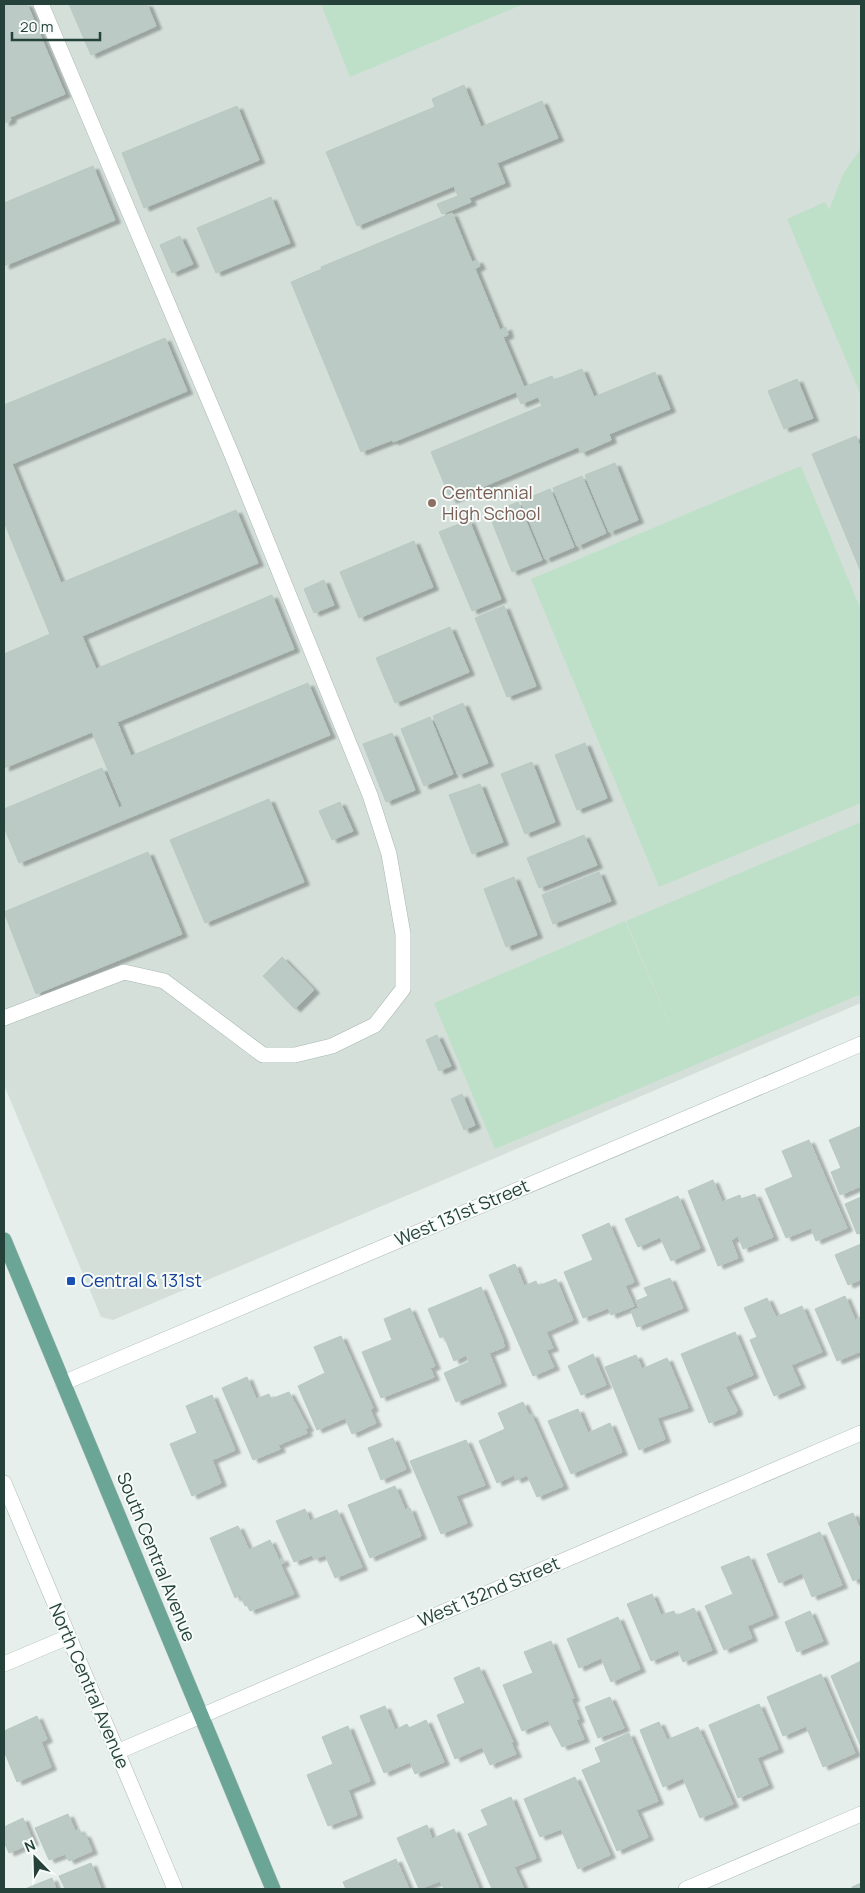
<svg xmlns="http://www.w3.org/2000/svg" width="865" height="1893" font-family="Manrope,sans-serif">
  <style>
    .built { fill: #d4dfda }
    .green { fill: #bfe0c8 }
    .building { fill: #bbcac4; stroke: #b8c9c2; filter: url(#shadow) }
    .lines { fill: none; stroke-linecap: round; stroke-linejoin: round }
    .lane-casing { stroke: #a8b8b2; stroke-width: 16 }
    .street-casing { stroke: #a8b8b2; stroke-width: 16 }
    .primary-casing { stroke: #c2cac8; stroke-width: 16 }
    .lane { stroke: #fff; stroke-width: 15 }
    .street { stroke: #fff; stroke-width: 15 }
    .primary { stroke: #6aa596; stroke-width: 15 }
    .education-dot { fill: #8d6e63; stroke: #f7fbf9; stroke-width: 2 }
    .transit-dot { fill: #1a4fb4; stroke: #f7fbf9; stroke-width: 2 }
    .labels { text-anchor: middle; stroke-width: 4; stroke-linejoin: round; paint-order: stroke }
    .education-label { font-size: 18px; fill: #785e54; stroke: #f7fbf9; text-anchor: start }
    .street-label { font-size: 18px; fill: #24423a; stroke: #f7fbf9 }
    .transit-label { font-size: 18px; fill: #164399; stroke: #f7fbf9; text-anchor: start }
  </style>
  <defs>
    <filter id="shadow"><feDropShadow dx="5.5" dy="3" stdDeviation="1" flood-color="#0004"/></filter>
  </defs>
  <rect width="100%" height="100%" fill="#e6efeb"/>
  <path class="built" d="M4 4H861V1003L113 1320 101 1317 4 1085Z"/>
  <path class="green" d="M321 4H524L350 77Z
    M861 148V396L787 219 825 202 829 210 843 174Z
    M801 466 861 610V803L659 887 531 579Z
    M861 822V994L688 1068 626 921Z
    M625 921 688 1068 495 1149 434 1003Z"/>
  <path class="building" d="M4 4H27L65 94 10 117 11 120 4 123Z
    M69 4H147L156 26 91 55Z
    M464 85 481 127 542 101 558 138 497 163 505 183 469 198 471 202 442 214 437 204 458 196 454 186 357 226 326 152 435 107 432 99Z
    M237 106 259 160 144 208 122 153Z
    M93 166 115 220 4 266V203Z
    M271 197 290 243 216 273 197 228Z
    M452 213 472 262 477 260 480 266 475 269 500 330 506 327 508 335 503 337 524 387 552 376 554 380 582 369 594 397 655 372 670 409 609 434 611 440 581 453 578 447 451 500 431 452 542 406 538 397 521 404 516 392 393 442 392 440 361 452 291 282 322 269 321 267Z
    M180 236 193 264 172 273 160 245Z
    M165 338 187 391 12 464 61 583 236 510 258 563 82 636 96 669 272 595 294 649 117 722 131 756 308 683 330 735 19 863 4 827V809L102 768 119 808 123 806 92 732 4 768V654L50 634 4 522V405Z
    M797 379 813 418 784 429 768 391Z
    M856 436 861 449V572L812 454Z
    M615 463 638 520 609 532 585 475Z
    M582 476 606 533 577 546 553 488Z
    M550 489 574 547 545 559 521 501Z
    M518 502 542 560 512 572 489 514Z
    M469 520 501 599 472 611 439 532Z
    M414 541 433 587 359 618 340 572Z
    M324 580 334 605 314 613 304 589Z
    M504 606 536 686 507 697 475 618Z
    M450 627 469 672 395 703 376 658Z
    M463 703 488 763 458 775 433 716Z
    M430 717 453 774 424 786 401 729Z
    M392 733 415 790 386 802 363 744Z
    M585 743 607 798 577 810 555 755Z
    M532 762 555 822 525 834 501 774Z
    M480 784 503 842 472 854 449 795Z
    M269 799 304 882 205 923 170 840Z
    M340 802 353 831 332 840 319 811Z
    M584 835 597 865 539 888 527 858Z
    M148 852 182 934 36 994 4 912Z
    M599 872 611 901 553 924 542 895Z
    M514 877 537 935 506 947 484 889Z
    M282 957 314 990 295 1009 263 976Z
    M437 1035 451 1066 439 1071 426 1040Z
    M462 1094 475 1125 464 1130 451 1099Z
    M861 1126V1186L840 1195 831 1172 841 1168 829 1140Z
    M809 1140 847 1228 816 1241 811 1228 786 1238 765 1189 793 1177 782 1151Z
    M713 1180 722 1202 740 1195 741 1199 755 1194 773 1237 743 1249 738 1236 731 1240 738 1258 718 1266 688 1191Z
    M678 1196 700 1248 671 1261 660 1237 638 1247 625 1219Z
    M861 1197V1233L857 1234 845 1204Z
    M609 1223 634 1282 625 1286 634 1306 611 1315 608 1308 583 1318 564 1272 593 1260 582 1235Z
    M861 1244V1279L848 1285 835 1255Z
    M515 1264 524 1286 536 1281 538 1286 556 1279 573 1320 546 1332 553 1348 546 1350 554 1367 533 1376 489 1275Z
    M670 1278 683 1308 637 1327 631 1311 639 1308 636 1301 648 1296 644 1288Z
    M481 1287 503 1340 504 1347 489 1353 501 1383 456 1402 444 1373 469 1362 466 1355 454 1361 444 1336 440 1338 428 1309Z
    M845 1296 855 1320 861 1317V1351L837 1361 815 1309Z
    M767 1298 776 1317 802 1306 822 1352 791 1365 800 1385 774 1396 750 1340 757 1337 744 1308Z
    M410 1308 435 1366 430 1368 434 1377 381 1398 362 1352 392 1340 384 1319Z
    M735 1332 753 1375 725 1387 737 1410 736 1413 709 1423 681 1354Z
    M341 1336 373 1408 370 1410 376 1423 352 1434 345 1418 317 1430 298 1386 325 1373 314 1347Z
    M593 1354 606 1385 581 1395 568 1366Z
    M636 1355 642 1369 667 1358 688 1408 657 1418 665 1439 639 1450 605 1367Z
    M247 1377 256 1399 269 1394 271 1399 289 1392 308 1428 305 1429 307 1433 278 1445 280 1449 253 1460 222 1388Z
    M212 1395 235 1450 212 1460 221 1483 192 1496 170 1444 197 1433 186 1406Z
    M523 1402 529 1415 531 1414 563 1486 537 1497 527 1475 516 1480 514 1475 497 1483 479 1441 505 1429 498 1413Z
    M578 1409 588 1433 610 1423 622 1452 571 1474 548 1421Z
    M393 1438 406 1469 381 1480 368 1448Z
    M466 1440 485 1485 456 1496 467 1523 441 1534 410 1461Z
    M395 1486 405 1510 410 1508 421 1536 370 1558 348 1505Z
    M305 1509 310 1521 337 1510 362 1567 335 1578 325 1555 314 1559 312 1555 294 1562 276 1521Z
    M853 1513 861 1532V1577L853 1581 828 1523Z
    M238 1526 249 1550 270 1540 279 1560 282 1558 284 1563 280 1564 294 1594 250 1611 247 1605 245 1606 240 1595 235 1598 210 1538Z
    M820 1532 842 1585 812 1597 802 1573 779 1583 767 1554Z
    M749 1556 773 1615 747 1626 752 1638 724 1650 705 1606 733 1594 721 1567Z
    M652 1594 661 1615 674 1611 676 1616 694 1608 712 1650 683 1662 678 1650 651 1661 627 1604Z
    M810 1611 823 1641 797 1652 785 1622Z
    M618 1617 640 1669 611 1682 601 1658 579 1668 567 1639Z
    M551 1641 574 1698 571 1699 579 1719 576 1720 584 1739 562 1747 548 1720 522 1731 503 1685 533 1673 524 1652Z
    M861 1661V1747L831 1676Z
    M479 1667 513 1742 511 1743 516 1754 490 1765 482 1747 455 1759 437 1715 465 1703 454 1678Z
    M821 1674 855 1753 823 1767 806 1726 783 1736 767 1697Z
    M610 1697 624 1728 598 1738 585 1707Z
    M759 1704 778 1749 757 1758 768 1785 738 1798 709 1725Z
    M385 1706 395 1730 407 1724 409 1728 426 1720 444 1762 415 1774 410 1762 384 1773 360 1716Z
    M37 1716 47 1739 41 1742 51 1767 17 1782 4 1751V1731Z
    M659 1722 667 1740 698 1727 733 1804 700 1818 683 1778 663 1787 640 1730Z
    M348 1726 370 1781 348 1790 357 1815 328 1826 307 1775 333 1764 322 1737Z
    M629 1733 658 1801 636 1810 648 1837 617 1851 582 1770 601 1762 595 1748Z
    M575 1777 610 1855 578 1869 561 1829 540 1837 524 1799Z
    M511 1797 536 1858 514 1867 524 1889H492L468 1834 488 1825 481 1810Z
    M68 1814 75 1831 79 1829 82 1835 85 1834 92 1851 69 1861 65 1854 49 1860 35 1828Z
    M23 1818 33 1842 9 1853 4 1842V1827Z
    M427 1825 432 1839 454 1829 479 1889H444L440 1881 419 1889 397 1838Z
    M396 1859 409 1889H346L343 1882Z
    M91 1863 101 1889H65L59 1876Z
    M52 1878 56 1889H28L27 1888Z
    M861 1883V1889H852V1887Z"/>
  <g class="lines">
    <defs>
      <path id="lane" d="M4 1018 124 972 164 981 263 1055H295L332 1046 375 1025 403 989V934L389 854 370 795 232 455 41 4"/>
      <path id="street" d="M63 1383 861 1044
        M4 1483 175 1889
        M4 1664 68 1637
        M117 1752 861 1433
        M686 1889 861 1814"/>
      <path id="primary" d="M4 1240 273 1889"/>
    </defs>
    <use href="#lane" class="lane-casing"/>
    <use href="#street" class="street-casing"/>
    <use href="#primary" class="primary-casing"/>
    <use href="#lane" class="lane"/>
    <use href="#street" class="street"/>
    <use href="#primary" class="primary"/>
  </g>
  <circle class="education-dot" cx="432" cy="503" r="5"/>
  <rect class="transit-dot" x="66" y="1276" width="10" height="10" rx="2.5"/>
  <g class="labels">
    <g class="education-label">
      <text x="442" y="499">Centennial<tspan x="442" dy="21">High School</tspan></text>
    </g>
    <g class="street-label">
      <text transform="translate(462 1213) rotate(-23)" y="6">West 131st Street</text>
      <text transform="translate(156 1557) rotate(68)" y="6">South Central Avenue</text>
      <text transform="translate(489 1592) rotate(-23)" y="6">West 132nd Street</text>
      <text transform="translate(89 1686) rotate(67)" y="6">North Central Avenue</text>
    </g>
    <g class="transit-label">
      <text x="81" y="1287">Central &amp; 131st</text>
    </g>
  </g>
  <rect width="865" height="1893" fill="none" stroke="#24423a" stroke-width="10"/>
  <g transform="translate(35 1858) rotate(337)" stroke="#f7fbf9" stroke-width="4" paint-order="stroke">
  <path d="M0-4L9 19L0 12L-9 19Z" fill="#24423a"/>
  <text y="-8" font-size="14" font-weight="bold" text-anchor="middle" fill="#24423a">N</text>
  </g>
  <path d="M12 32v8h88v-8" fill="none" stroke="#24423a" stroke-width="2.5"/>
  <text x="20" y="32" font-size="15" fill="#24423a" stroke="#f7fbf9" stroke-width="4" paint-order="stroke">20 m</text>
</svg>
